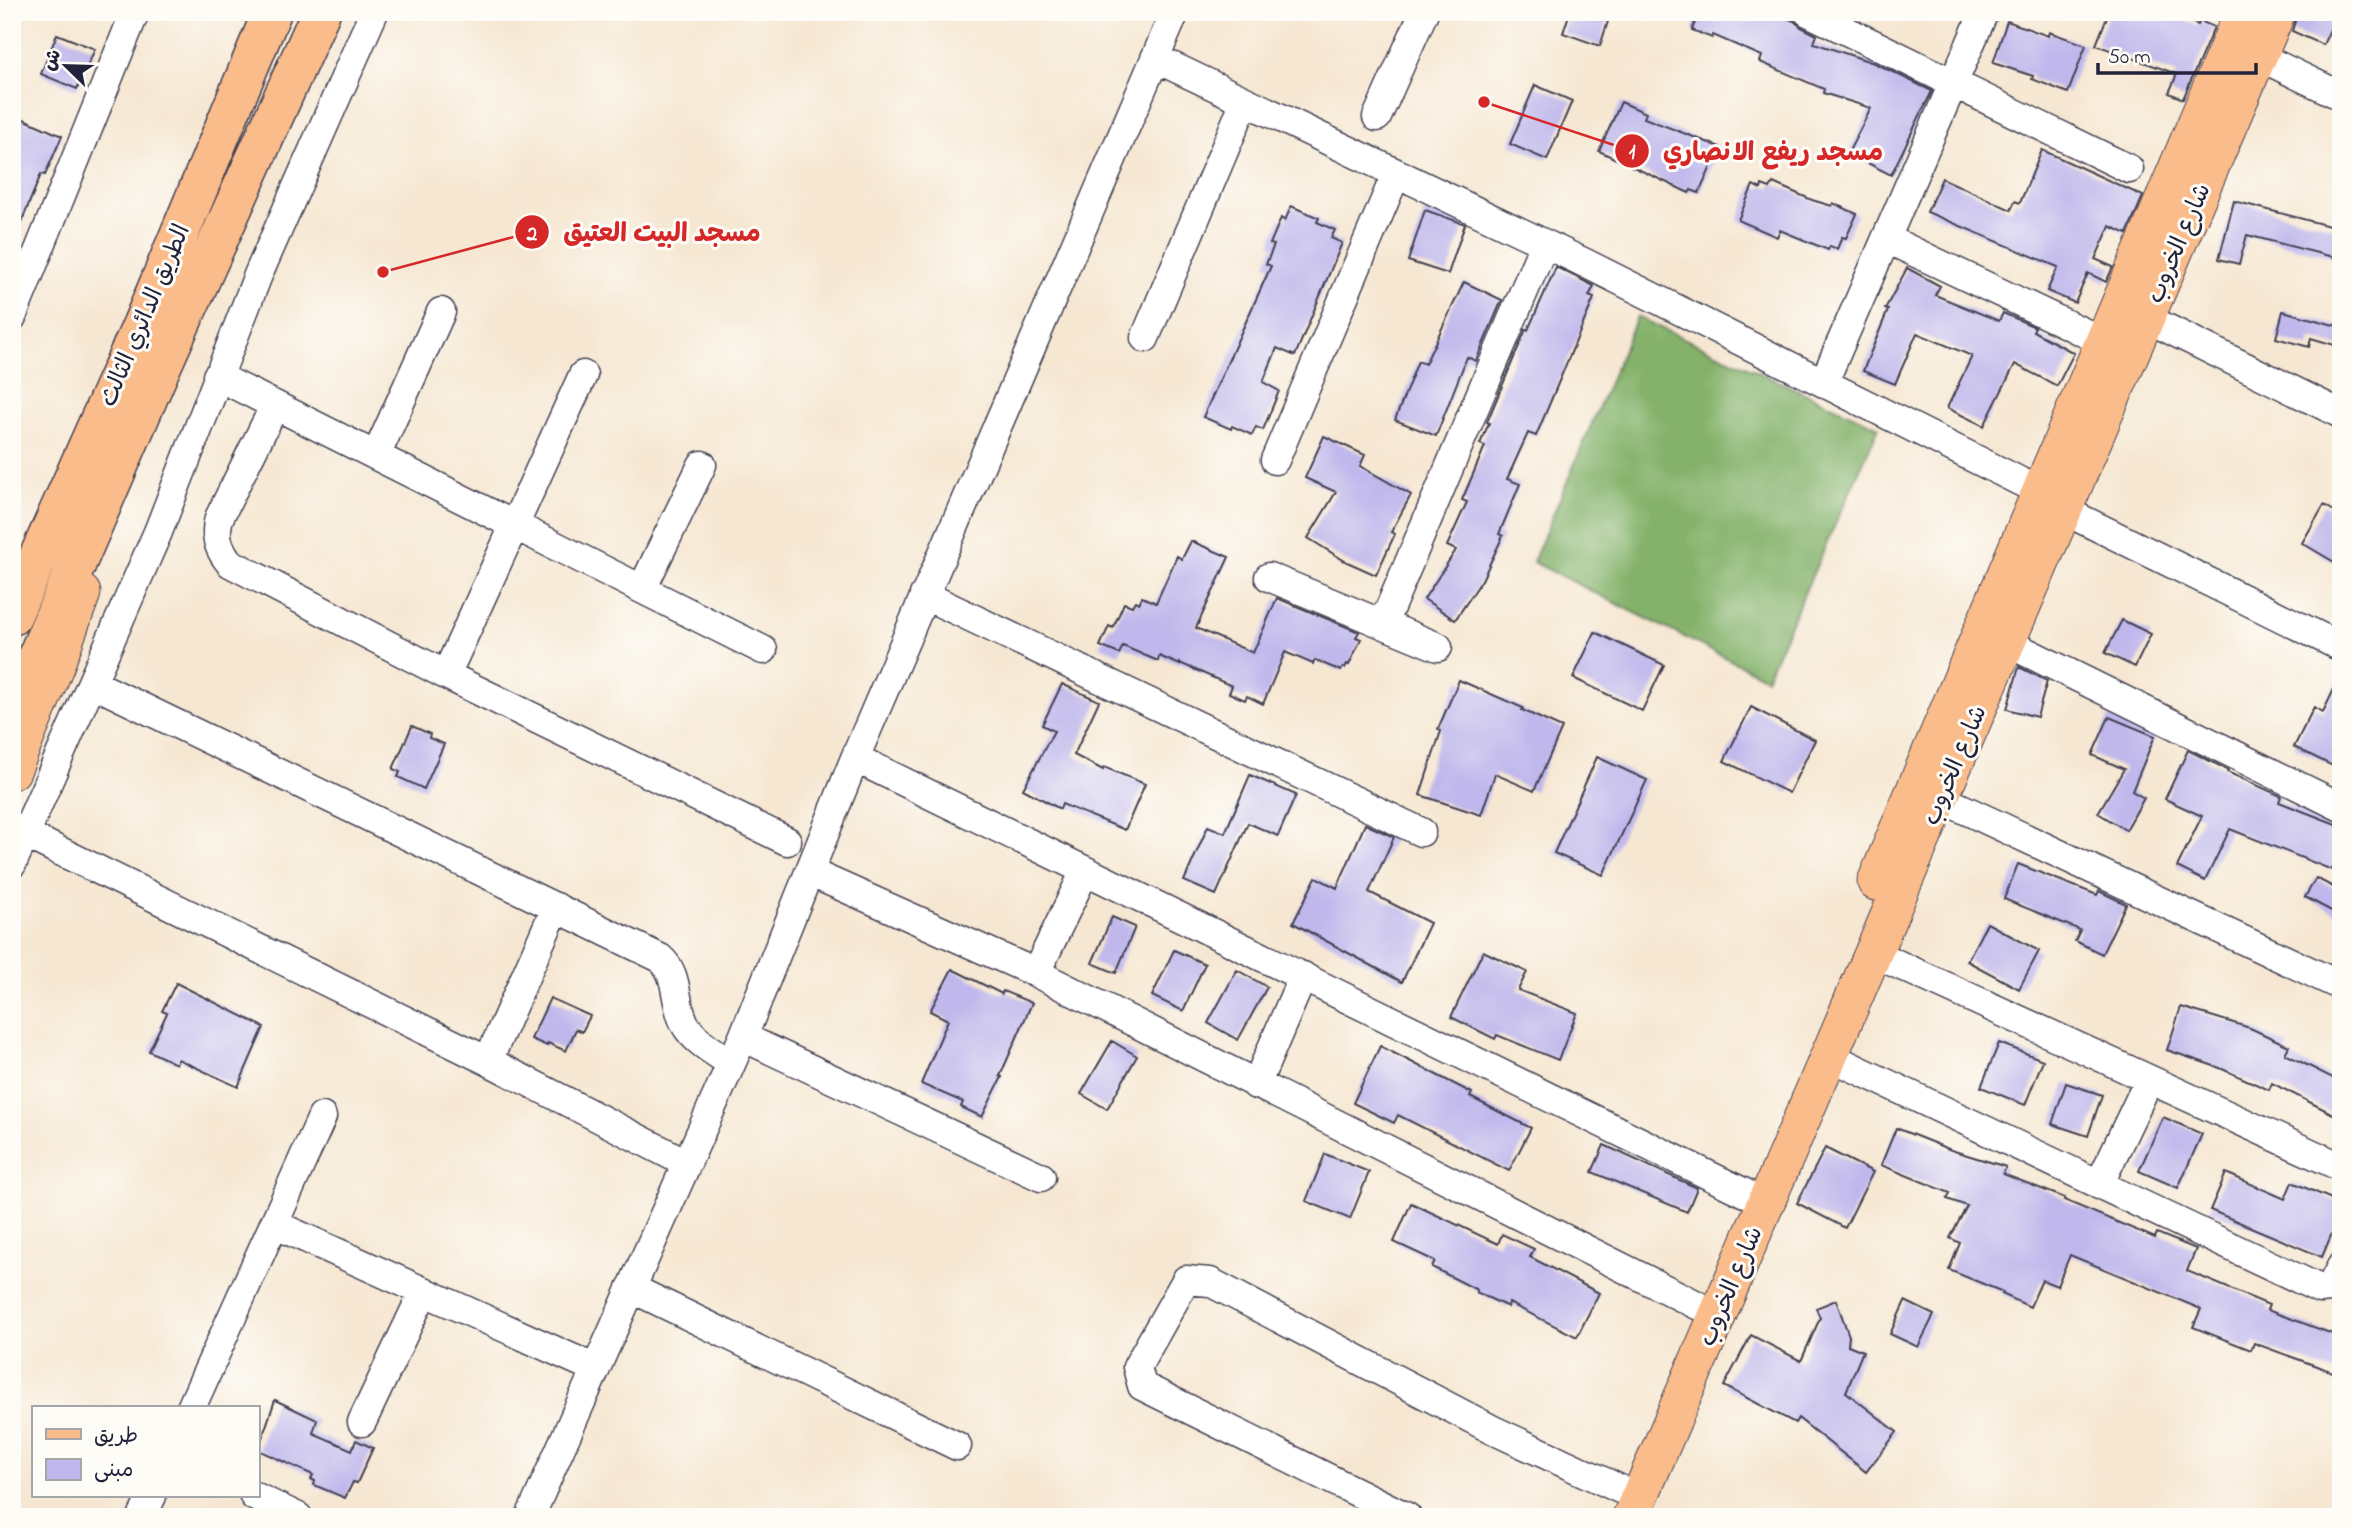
<svg xmlns="http://www.w3.org/2000/svg" width="2353" height="1529" font-family="'Indie Flower','Playpen Sans Arabic',sans-serif">
  <style>
    .forest { fill: #84b26a; stroke: #536a52; stroke-width: 2 }
    .building { fill: #c0b8ec }
    .lines { fill: none; stroke-linecap: round; stroke-linejoin: round }
    .minor-casing { stroke: #424052; stroke-width: 31 }
    .major-casing { stroke: #424052; stroke-width: 39 }
    .highway-casing { stroke: #424052; stroke-width: 41 }
    .minor { stroke: #fff; stroke-width: 28 }
    .major { stroke: #fabc8b; stroke-width: 37 }
    .highway { stroke: #fabc8b; stroke-width: 38 }
    .labels { text-anchor: middle; stroke-width: 6; stroke-linejoin: round; paint-order: stroke }
    .street-label { font-size: 24px; fill: #22223b; stroke: #fdfcf7 }
    .leader { fill: none; stroke: #d62828; stroke-width: 2.5 }
    .callout-dot { fill: #d62828; stroke: #fdfcf7; stroke-width: 2.5 }
    .mark-label { font-size: 21px; text-anchor: middle; font-weight: bold; fill: #fff }
    .callout-label { font-size: 26px; text-anchor: middle; font-weight: bold; fill: #d62828; stroke: #fdfcf7; stroke-width: 6; stroke-linejoin: round; paint-order: stroke }
  </style>
  <rect width="100%" height="100%" fill="#fdfcf7"/>
  <filter id="ink" filterUnits="userSpaceOnUse"><feTurbulence type="fractalNoise" baseFrequency=".0143" numOctaves="2"/><feDisplacementMap in="SourceGraphic" scale="14" xChannelSelector="R" yChannelSelector="G"/><feConvolveMatrix kernelMatrix="1 2 1 2 8 2 1 2 1" color-interpolation-filters="sRGB"/></filter>
  <filter id="wash" filterUnits="userSpaceOnUse"><feTurbulence type="fractalNoise" baseFrequency=".00686" numOctaves="4" result="noise"/><feDisplacementMap in="SourceGraphic" scale="28" xChannelSelector="R" yChannelSelector="G"/><feGaussianBlur stdDeviation="1.57" result="paint"/><feColorMatrix in="noise" values="0 0 0 0 0 0 0 0 0 0 0 0 0 0 0 0 0 1.4 0 .05"/><feComposite in="paint" operator="in"/></filter>
  <g filter="url(#wash)">
    <rect width="100%" height="100%" fill="#f6e7d2"/>
    <path class="forest" d="M1637 317 1879 427 1766 678 1533 562Z"/>
    <g id="blocks">
      <path class="building" d="M1570 12H1611L1600 46 1563 33Z
        M1699 12H1773L1794 21 1801 27 1817 35 1814 43 1874 63 1932 91 1891 175 1848 153 1871 108 1823 93 1824 89 1760 62 1762 56 1713 35 1712 38 1692 30Z
        M2109 12H2166L2198 25 2200 21 2214 27 2183 99 2169 93 2177 74 2096 45Z
        M2298 12H2338L2323 45 2292 31Z
        M2007 21 2048 36 2049 32 2086 45 2068 93 2032 79 2033 76 1993 63Z
        M57 34 95 49 77 89 41 74Z
        M1535 85 1572 101 1547 160 1510 144Z
        M1621 102 1646 113 1644 118 1720 147 1699 193 1691 190 1689 193 1599 151Z
        M19 117 62 136 45 175 41 174 13 243 12 133Z
        M2042 150 2143 196 2127 234 2110 226 2095 259 2113 267 2106 282 2088 273 2075 303 2047 291 2058 267 1927 212 1942 178 2011 210 2015 201 2020 203Z
        M1773 183 1812 200 1832 206 1833 203 1857 214 1846 238 1842 237 1837 249 1830 246 1828 250 1780 230 1777 237 1738 220 1753 185 1761 189 1762 185 1770 188Z
        M2234 201 2341 229V259L2247 235 2239 264 2219 259Z
        M1291 206 1319 218 1317 222 1335 230 1331 238 1342 243 1295 356 1277 348 1263 382 1279 391 1263 430 1256 427 1252 435 1232 426 1231 429 1203 417 1271 266 1266 264 1274 245 1270 244 1281 218 1285 221Z
        M1425 210 1465 224 1448 274 1408 261Z
        M1556 267 1594 286 1589 296 1594 298 1536 436 1528 433 1507 479 1520 484 1499 534 1503 536 1482 580 1455 620 1424 599 1456 550 1447 546 1467 502 1462 500 1485 446 1480 444 1489 423 1487 422 1526 329 1528 330Z
        M1907 268 1940 286 1935 295 1999 321 2003 313 2035 327 2033 331 2074 353 2057 386 2015 364 1984 426 1947 408 1972 356 1917 333 1895 384 1863 371 1888 310 1885 309Z
        M1464 282 1502 300 1476 361 1467 357 1436 436 1395 420 1418 361 1425 364Z
        M2283 311 2341 327V347L2311 338 2309 347 2276 338Z
        M1324 436 1365 455 1360 466 1411 495 1391 532 1395 534 1376 575 1345 561 1308 538 1336 492 1305 478Z
        M2324 505 2341 515V566L2302 543Z
        M1191 541 1229 557 1196 628 1253 653 1277 598 1359 632 1356 637 1361 639 1349 665 1347 664 1345 668 1343 667 1341 671 1315 660 1313 664 1285 652 1263 704 1247 696 1245 700 1229 693 1232 686 1180 663V665L1159 656 1158 661 1123 646 1119 654 1100 646 1109 626 1113 628 1124 603 1132 606 1135 601 1139 603 1142 597 1156 603 1177 556 1182 559Z
        M2122 620 2151 634 2135 667 2105 653Z
        M1595 632 1664 665 1642 711 1573 678Z
        M2019 667 2047 681 2037 717 2007 709Z
        M2341 675V770L2294 747 2314 707 2323 712Z
        M1459 680 1523 708 1522 710 1562 728 1534 791 1495 774 1481 815 1420 795 1441 731 1438 729Z
        M1062 684 1099 701 1074 755 1103 770 1104 767 1145 784 1125 830 1062 804 1060 809 1023 789 1054 731 1042 725Z
        M1751 707 1815 740 1789 793 1724 761Z
        M2109 717 2155 736 2132 791 2144 798 2126 830 2098 813 2124 769 2092 755Z
        M412 726 430 734 429 738 444 744 424 789 398 777 400 772 393 769Z
        M2188 750 2228 770 2227 772 2281 796 2279 802 2341 826V848L2332 870 2230 829 2205 881 2177 867 2202 816 2165 799Z
        M1597 757 1647 780 1603 875 1554 853Z
        M1250 775 1296 795 1278 836 1248 823 1216 895 1184 881 1208 826 1225 833Z
        M1365 824 1394 837 1369 892 1430 923 1402 982 1293 923 1316 877 1337 888Z
        M2018 864 2097 895 2099 891 2126 904 2102 954 2075 941 2080 930 2004 899Z
        M2316 878 2341 891V916L2305 897Z
        M1112 917 1135 927 1116 973 1092 963Z
        M1987 923 2039 951 2019 989 1967 961Z
        M1174 950 1205 964 1183 1011 1152 996Z
        M1483 951 1527 972 1518 990 1577 1013 1558 1060 1497 1035 1495 1039 1451 1017Z
        M952 969 1002 994 1003 991 1032 1003 1000 1076 1002 1077 982 1117 961 1107 963 1102 921 1084 948 1020 930 1011Z
        M1237 970 1267 987 1238 1040 1208 1023Z
        M176 983 264 1027 238 1087 178 1059 176 1064 149 1051 167 1013 162 1011Z
        M550 998 590 1016 582 1032 576 1029 566 1051 548 1043 547 1046 531 1039Z
        M2181 1007 2250 1028 2289 1046 2285 1054 2341 1082V1118L2272 1083 2269 1090 2220 1068 2167 1050Z
        M1112 1041 1137 1056 1107 1109 1081 1094Z
        M1999 1043 2043 1060 2025 1105 1981 1087Z
        M1380 1046 1472 1093 1470 1097 1531 1128 1509 1171 1398 1115 1394 1123 1353 1103Z
        M2066 1083 2102 1095 2088 1136 2052 1124Z
        M2163 1117 2202 1134 2178 1188 2139 1171Z
        M1896 1128 1951 1150 2006 1167 2003 1174 2065 1198 2064 1200 2155 1238 2157 1233 2196 1249 2187 1271 2269 1305 2267 1310 2341 1337V1375L2254 1343 2251 1350 2193 1327 2201 1309 2070 1255 2057 1286 2042 1280 2030 1307 2002 1294 2003 1292 1949 1270 1960 1243 1950 1238 1967 1206 1947 1199 1950 1193 1881 1165Z
        M1604 1145 1697 1188 1687 1212 1592 1172Z
        M1825 1148 1873 1172 1845 1228 1797 1203Z
        M1325 1154 1369 1172 1350 1219 1306 1201Z
        M2226 1173 2285 1199 2292 1182 2341 1203V1212L2322 1257 2210 1210Z
        M1411 1203 1498 1244 1502 1234 1534 1249 1530 1257 1599 1293 1577 1337 1509 1303 1508 1307 1476 1292 1477 1290 1432 1267 1435 1261 1394 1242Z
        M1836 1300 1849 1336 1848 1345 1863 1351 1846 1392 1897 1432 1866 1472 1798 1418 1795 1423 1724 1386 1751 1335 1801 1361 1820 1318 1816 1308Z
        M1905 1301 1934 1315 1918 1347 1890 1334Z
        M275 1400 317 1420 313 1433 352 1450 356 1440 373 1448 357 1483 353 1482 345 1498 314 1485 315 1481 311 1479 313 1475 258 1450Z"/>
    </g>
  </g>
  <g filter="url(#ink)">
    <use href="#blocks" fill-opacity="0" stroke="#424052" stroke-width="2"/>
    <g class="lines">
      <defs>
        <path id="minor" d="M1808 12 2129 169
          M2258 56 2341 96
          M1155 58 1585 263 2041 492
          M1377 117 1424 12
          M1887 239 2104 342
          M12 317 135 12
          M2146 318 2341 414
          M1145 338 1245 101
          M217 376 763 650
          M1824 382 1984 12
          M275 405 219 518C214 535 218 549 230 563L446 675 787 841
          M376 456 441 312
          M1275 460 1396 174
          M2063 510 2341 647
          M1269 577 1438 647
          M642 589 702 465
          M924 595 1421 832
          M1383 624 1544 244
          M2006 642 2341 807
          M446 675 583 375
          M92 683 660 958C680 975 673 1002 685 1024 694 1041 715 1052 731 1063
          M855 758 1745 1193
          M1940 798 2341 986
          M25 834 488 1061 686 1163
          M12 864 158 532 258 275 374 12
          M809 872 1036 973 1697 1305
          M1873 953 2341 1167
          M1036 973 1085 871
          M743 1037 1041 1177
          M1829 1056 2320 1289 2330 1288 2341 1267
          M488 1061 556 907
          M1256 1085 1303 976
          M2099 1185 2149 1080
          M274 1224 596 1369
          M631 1288 957 1446
          M191 1408 322 1117
          M362 1422 424 1291
          M254 1496 298 1517
          M142 1517 152 1496
          M530 1517 743 1037 855 758 1175 12
          M1407 1517 1142 1386 1137 1367 1186 1280 1210 1282 1493 1430 1620 1489"/>
        <path id="major" d="M12 771 56 664 82 593
          M1876 882 2243 12
          M1631 1517 2277 12"/>
        <path id="highway" d="M12 616 142 324 272 12
          M12 714 162 366 321 12"/>
      </defs>
      <use href="#minor" class="minor-casing"/>
      <use href="#major" class="major-casing"/>
      <use href="#highway" class="highway-casing"/>
      <use href="#minor" class="minor"/>
      <use href="#major" class="major"/>
      <use href="#highway" class="highway"/>
    </g>
  </g>
  <g class="labels">
    <g class="street-label">
      <text transform="translate(2178 243) rotate(-67)" y="8">شارع الخروب</text>
      <text transform="translate(144 315) rotate(-67)" y="8">الطريق الدائري الثالث</text>
      <text transform="translate(1954 765) rotate(-67)" y="8">شارع الخروب</text>
      <text transform="translate(1730 1286) rotate(-67)" y="8">شارع الخروب</text>
    </g>
  </g>
  <path class="leader" d="M1484 102L1632 151M383 272L532 232"/>
  <g class="callout-dot">
    <circle cx="1484" cy="102" r="7"/>
    <circle cx="383" cy="272" r="7"/>
    <circle cx="1632" cy="151" r="18"/>
    <circle cx="532" cy="232" r="18"/>
  </g>
  <g class="mark-label">
    <text x="1632" y="158">1</text>
    <text x="532" y="240">2</text>
  </g>
  <g class="callout-label">
    <text x="1773" y="160">مسجد ريفع الانصاري</text>
    <text x="662" y="241">مسجد البيت العتيق</text>
  </g>
  <rect width="2353" height="1529" fill="none" stroke="#fdfcf7" stroke-width="42"/>
  <rect x="32" y="1406" width="228" height="91" fill="#fdfcf7" stroke="#a5a5ac" stroke-width="2"/>
  <rect x="46" y="1429" width="35" height="10" fill="#fabc8b" stroke="#a5a5ac" stroke-width="2"/>
  <text x="94" y="1442" font-size="21" fill="#22223b">طريق</text>
  <rect x="46" y="1459" width="35" height="21" fill="#c0b8ec" stroke="#a5a5ac" stroke-width="2"/>
  <text x="94" y="1476" font-size="21" fill="#22223b">مبنى</text>
  <g transform="translate(66 66) rotate(293)" stroke="#fdfcf7" stroke-width="5" paint-order="stroke">
  <path d="M0-5L12 26L0 18L-12 26Z" fill="#22223b"/>
  <text y="-10" font-size="19" font-weight="bold" text-anchor="middle" fill="#22223b">ش</text>
  </g>
  <path d="M2098 63v10h158v-10" fill="none" stroke="#22223b" stroke-width="3.5"/>
  <text x="2108" y="63" font-size="21" fill="#22223b" stroke="#fdfcf7" stroke-width="5" paint-order="stroke">50 m</text>
</svg>
